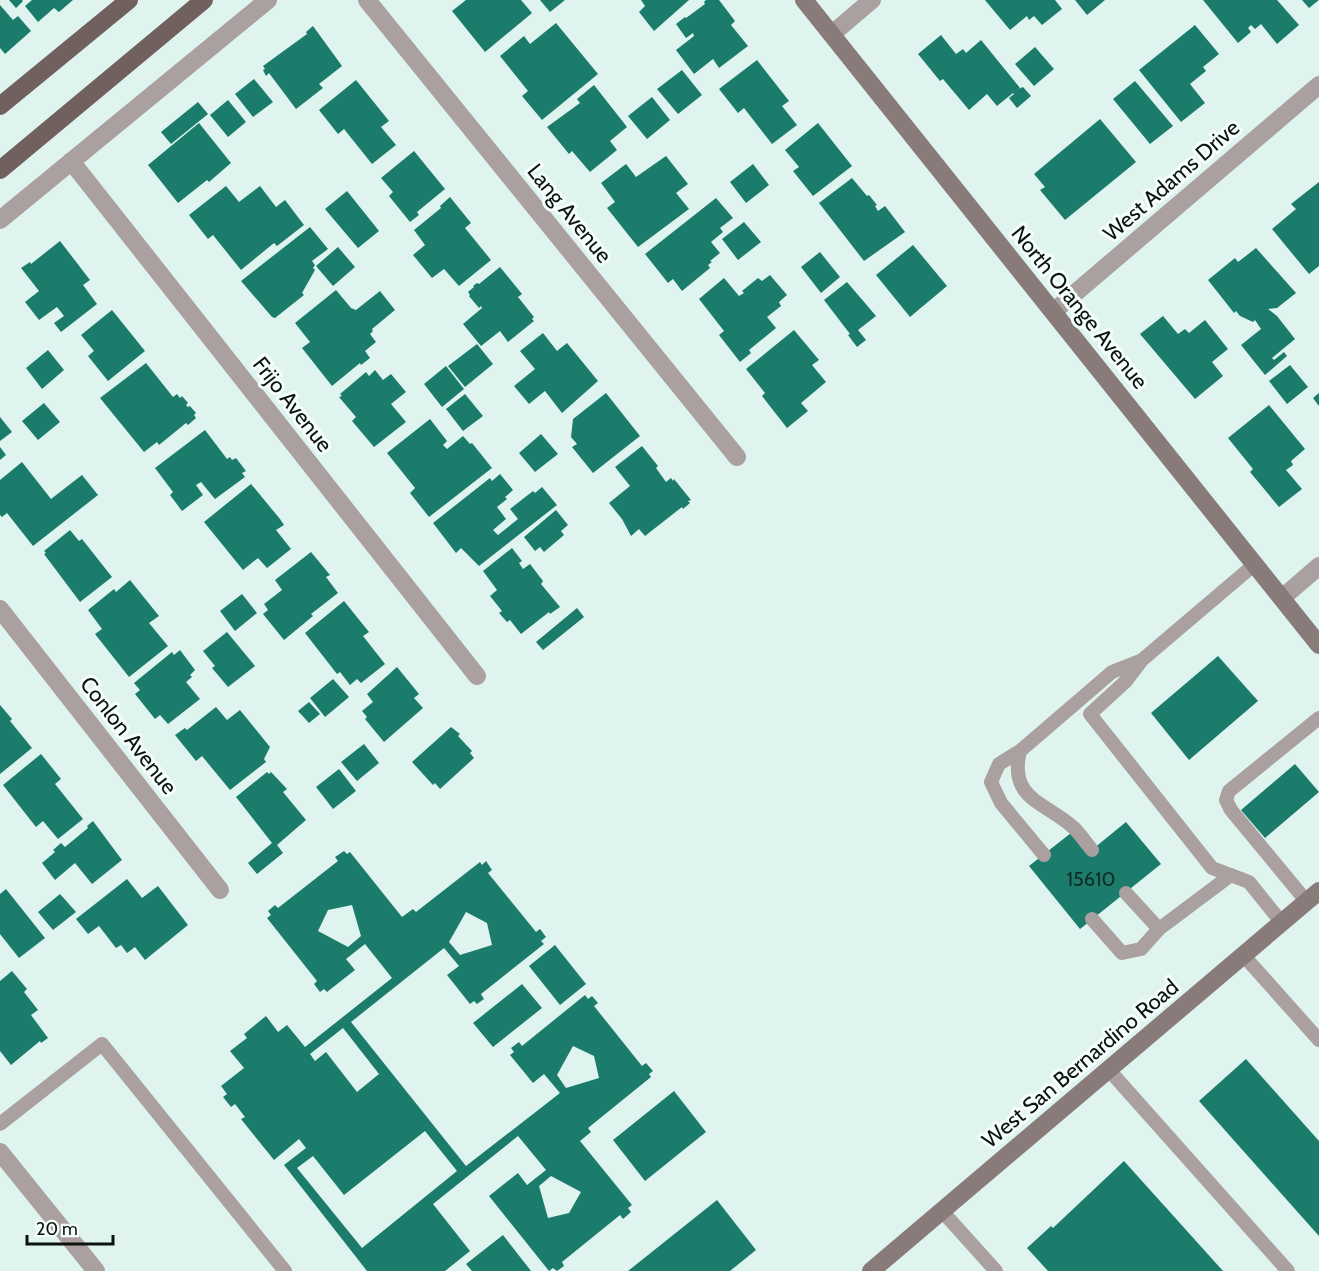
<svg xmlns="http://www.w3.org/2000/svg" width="1319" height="1271" font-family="Cabin,sans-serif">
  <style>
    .building { fill: #1b7c6c; fill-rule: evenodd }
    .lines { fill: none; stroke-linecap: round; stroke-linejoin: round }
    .lane { stroke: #aaa09f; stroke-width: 14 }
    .street { stroke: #aaa09f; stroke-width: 18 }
    .secondary { stroke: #887b79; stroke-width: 18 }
    .primary { stroke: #70615e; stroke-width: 18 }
    .labels { text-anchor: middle; stroke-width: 6; stroke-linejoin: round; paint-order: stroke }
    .number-label { font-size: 20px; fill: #0f2d28 }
    .street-label { font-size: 22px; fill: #0b1311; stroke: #f5fefc }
  </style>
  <rect width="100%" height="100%" fill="#dff4ef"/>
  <path class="building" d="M9 0H22L23 1 16 8Z
    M32 0H73L59 12 54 8 38 22 25 6Z
    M466 0H521L532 13 485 52 452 11Z
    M540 0H565L550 12Z
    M641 0H689L654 31 639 12 645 6Z
    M706 0H719L735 21 731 25 748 46 719 68 713 59 694 74 676 50 694 36 693 33 686 38 676 24 685 17 686 18 705 4 704 2Z
    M985 0H1055L1062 9 1042 25 1034 16 1029 20 1027 16 1010 30Z
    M1075 0H1105L1087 15Z
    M1203 0H1277L1299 25 1277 44 1261 24 1255 29 1251 25 1248 28 1251 32 1238 43Z
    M1302 0H1319L1309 8Z
    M0 5 13 20 18 16 31 31 5 54 0 48Z
    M556 23 598 74 542 120 522 96 528 91 500 56 524 36 530 44Z
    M1195 25 1219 54 1203 67 1206 71 1190 84 1205 103 1181 122 1139 70Z
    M313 26 342 66 319 84 323 88 296 109 269 73 266 76 263 70 265 69 263 66 307 34 306 32Z
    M941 35 956 54 963 49 966 53 981 40 1020 88 1016 90 1023 87 1031 96 1017 108 1009 98 1014 94 1013 93 997 106 987 94 969 110 943 79 940 81 918 54Z
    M1035 47 1054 69 1034 86 1015 64Z
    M757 60 789 101 782 106 797 125 772 144 744 108 738 113 719 89Z
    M682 70 702 95 678 114 657 89Z
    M254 79 273 102 253 117 235 94Z
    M356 80 389 121 381 127 396 145 372 164 344 129 338 134 319 110Z
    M1135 81 1173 126 1150 144 1113 99Z
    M594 85 627 127 610 141 617 150 590 172 572 151 569 154 547 127 580 103 577 99Z
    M652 97 670 120 647 139 628 116Z
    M228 100 246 122 228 137 210 115Z
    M198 102 208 114 171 144 161 132Z
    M1100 119 1136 162 1065 220 1040 190 1045 187 1034 174Z
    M199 123 231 163 209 182 207 180 178 203 148 165Z
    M818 123 852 166 813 196 793 171 799 167 785 150Z
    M414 151 445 189 417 212 419 215 410 222 389 196 393 192 381 178Z
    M666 156 688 184 676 193 689 209 638 247 607 208 615 202 601 183 626 164 636 177Z
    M753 164 769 185 746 203 730 182Z
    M852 178 867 196 869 195 877 205 875 206 878 211 885 206 905 232 864 261 819 203Z
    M1319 182V266L1309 274 1272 229 1296 209 1291 204Z
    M226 186 239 202 260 186 276 207 285 200 304 225 277 246 274 243 241 270 213 235 208 239 189 215Z
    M347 191 379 231 358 248 325 209Z
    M450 197 471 223 465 228 491 260 459 286 444 269 432 278 413 255 425 245 414 230 441 208 440 206Z
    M716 198 733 218 720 228 723 232 711 242 720 253 710 261 712 262 708 265 710 268 682 291 673 279 668 283 645 254Z
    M744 222 761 242 738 260 722 239Z
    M310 227 328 249 312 261 315 265 313 268 315 270 302 293 304 295 275 318 272 317 241 281Z
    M60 241 90 280 83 285 97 304 61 332 54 323 64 316 57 307 39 320 25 302 39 291 21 268 30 262 31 264Z
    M913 245 947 286 910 317 876 275Z
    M338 247 355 267 333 286 316 266Z
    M1256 248 1296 293 1277 308 1268 309 1277 316 1295 339 1272 358 1274 360 1284 352 1287 356 1265 375 1241 345 1261 329 1255 320 1253 322 1240 316 1236 311 1234 313 1208 280 1235 258 1238 262Z
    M820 252 840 277 821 293 801 267Z
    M500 267 522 294 518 297 534 317 532 319 534 321 508 342 500 331 481 346 463 324 482 308 481 306 479 308 469 296 470 295 468 292 474 287 473 286 477 283 479 284Z
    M770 275 787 295 779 302 781 306 767 317 776 328 749 350 751 353 740 362 719 335 724 331 699 299 724 278 739 296 744 293 742 291 758 278 762 281Z
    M847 282 876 316 858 330 866 340 857 347 848 335 850 334 824 300Z
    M336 290 351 308 356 310 380 291 395 310 372 329 373 331 370 334 376 342 365 351 370 358 361 365 360 363 332 386 302 348 310 342 295 323Z
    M112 310 145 351 108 381 88 356 94 351 81 335Z
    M1163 316 1178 334 1185 329 1189 333 1205 320 1228 349 1212 362 1223 376 1195 399 1140 334Z
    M794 330 819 360 812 365 826 382 801 403 808 411 787 428 762 396 765 393 746 369Z
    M543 333 557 351 567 343 598 381 562 413 545 391 529 404 514 386 535 369 520 351Z
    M477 344 493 364 465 387 448 366Z
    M48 350 64 370 42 389 26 368Z
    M146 363 173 397 177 394 180 398 182 396 188 403 186 405 188 407 190 406 196 413 194 415 196 418 188 425 186 423 159 445 157 442 144 452 100 398Z
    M1290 365 1308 387 1287 404 1269 381Z
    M446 366 464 389 442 407 424 384Z
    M375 370 383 380 391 374 406 392 391 404 406 422 374 447 352 421 356 417 339 397 342 396 340 394 366 372 369 376Z
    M606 393 640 436 593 473 572 447 577 444 571 437 573 419Z
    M1319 393V406L1313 398Z
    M465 394 483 416 463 431 446 409Z
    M44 403 60 422 38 440 22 421Z
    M1269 405 1305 449 1291 461 1293 465 1286 470 1302 489 1279 507 1250 472 1253 469 1228 438Z
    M0 417 12 432 0 441Z
    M430 419 447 441 443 445 447 449 463 436 470 444 472 443 492 468 429 517 410 493 415 488 387 453Z
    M205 430 227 459 230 457 232 460 236 458 246 471 242 473 245 477 215 499 201 482 196 485 203 495 182 511 170 495 173 492 155 468Z
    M541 434 558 454 535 472 519 453Z
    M642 446 658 466 656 468 666 482 671 478 673 481 674 479 691 500 688 501 690 503 683 509 682 507 645 536 639 529 631 536 622 519 609 503 630 486 615 467Z
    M0 447 6 455 0 460Z
    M22 462 51 499 82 475 98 495 33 546 7 513 2 517 0 515V480Z
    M500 474 513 490 505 497 507 499 497 507 506 519 493 530 498 535 518 519 510 509 533 491 535 493 542 487 557 505 479 566 461 548 456 553 433 523 490 478 492 481Z
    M251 484 280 519 284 525 276 530 291 549 267 568 258 558 243 570 204 522Z
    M556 510 568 525 561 531 564 535 544 552 540 547 535 551 524 537Z
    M70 530 79 541 82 539 112 577 80 602 44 554 46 553 44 551Z
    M512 548 522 561 519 563 523 569 530 564 543 581 541 584 560 607 550 614 549 612 521 634 510 620 507 622 499 613 502 611 490 596 497 590 483 571Z
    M311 552 330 575 326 577 338 593 311 614 313 616 284 640 263 614 268 610 264 604 282 590 275 580Z
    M130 580 159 616 149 623 168 646 129 677 95 634 102 629 88 610 114 589 116 592Z
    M242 594 257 613 235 631 220 611Z
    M344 601 369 632 363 636 385 664 361 683 357 679 350 685 340 672 337 674 305 633Z
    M577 608 584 617 543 650 536 642Z
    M227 632 255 666 228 687 212 668 215 666 203 651Z
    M180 650 195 670 190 675 192 677 186 682 200 699 168 724 160 715 155 719 135 694 140 690 134 683 172 652 174 655Z
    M1218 656 1258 701 1189 760 1151 713Z
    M397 667 419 694 414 698 423 708 384 742 365 719 367 717 362 711 373 702 367 694Z
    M333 679 349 697 325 717 310 698Z
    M309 702 320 714 309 723 298 711Z
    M0 705 12 719 10 721 32 748 0 774Z
    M216 707 227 720 240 710 270 747 264 759 266 762 230 790 202 756 196 761 175 735 185 728 187 730Z
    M451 727 460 734 458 736 472 751 470 753 474 758 440 789 435 783 433 785 412 762Z
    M364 744 379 763 357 781 341 762Z
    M41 754 61 779 55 784 83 819 58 839 43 821 36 827 3 785Z
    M1295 764 1319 792 1265 838 1241 810Z
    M339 769 356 791 333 809 316 787Z
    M267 772 269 774 271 772 287 789 283 792 306 820 277 845 283 853 257 874 248 863 272 843 236 797Z
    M93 821 122 860 92 884 75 863 55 880 42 863 55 852 53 850 61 843 65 847 88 828 87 826Z
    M1126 822 1161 864 1080 929 1029 866 1071 833 1088 853Z
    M344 851 347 854 350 852 402 917 413 909 416 912 480 862 482 865 486 861 492 870 488 873 536 932 540 929 546 937 541 941 544 944 481 994 484 999 477 1004 474 1001 470 1004 447 975 459 966 444 948 351 1022 466 1166 560 1093 544 1074 533 1083 510 1055 514 1052 511 1048 519 1042 522 1046 585 995 588 999 592 996 598 1003 594 1006 642 1066 646 1063 653 1071 649 1074 651 1077 588 1128 591 1132 580 1141 632 1205 628 1208 631 1212 623 1219 620 1215 562 1262 564 1266 557 1271 553 1268 549 1271 489 1196 518 1173 527 1185 546 1170 518 1136 433 1204 470 1251 445 1271H367L284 1165 306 1148 299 1139 274 1160 241 1119 245 1117 235 1104 231 1107 223 1097 227 1094 221 1086 244 1068 230 1051 247 1038 244 1034 266 1016 278 1032 287 1025 305 1047 392 978 365 944 346 959 355 970 327 992 324 989 320 992 314 984 317 981 267 918 271 915 268 911 275 905 278 908 338 861 335 857ZM352 905 361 936 348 947 318 931 328 910ZM466 912 487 923 492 945 460 955 449 942ZM343 1028 379 1074 357 1092 326 1052 315 1061 310 1054ZM573 1046 594 1056 599 1078 566 1088 557 1075ZM425 1131 457 1171 362 1248 297 1168 313 1156 344 1195ZM551 1176 581 1192 569 1213 548 1218 539 1186Z
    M127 879 142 898 158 886 188 925 145 960 135 947 127 953 121 945 116 948 99 926 88 934 76 919Z
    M6 889 45 938 19 958 0 934V894Z
    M60 894 76 912 53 930 38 912Z
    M555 945 586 984 560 1005 529 966Z
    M12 971 27 989 24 992 38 1010 31 1015 48 1038 41 1043 40 1041 11 1065 0 1051V981Z
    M522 984 542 1008 493 1047 473 1023Z
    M1246 1059 1319 1141V1236L1199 1101Z
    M674 1091 706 1132 645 1181 613 1140Z
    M1124 1161 1223 1271H1048L1027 1248 1051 1226 1053 1228Z
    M717 1200 756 1250 730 1271H628Z
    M503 1235 531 1271H472L466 1264Z"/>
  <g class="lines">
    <path class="lane" d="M1255 564 1142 660 1126 681 1090 714 1212 868 1249 882 1282 923
      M1020 751 999 764 991 782 1001 803 1044 855
      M1092 850C1086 843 1081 835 1074 828 1046 802 1008 800 1020 751L1112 672 1140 661
      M1126 893 1159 929
      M1307 902 1231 810 1226 800 1229 791 1319 718
      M1092 919 1122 953 1141 949 1159 929 1231 875
      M1244 956 1319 1040
      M1109 1070 1288 1271
      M0 1124 102 1044 285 1271
      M942 1211 996 1271"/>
    <path class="street" d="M367 0 737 457
      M832 34 872 0
      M71 161 477 676
      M0 220 268 0
      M1053 312 1319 85
      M1282 598 1319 566
      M0 609 220 890
      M0 1152 96 1271"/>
    <path class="secondary" d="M804 0 1319 645
      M871 1271 1319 891"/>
    <path class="primary" d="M0 106 129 0
      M0 170 204 0"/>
  </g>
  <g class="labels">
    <g class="number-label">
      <text x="1091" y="886">15610</text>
    </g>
    <g class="street-label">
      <text transform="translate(1171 180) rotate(-41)" y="8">West Adams Drive</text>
      <text transform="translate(570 213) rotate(51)" y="8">Lang Avenue</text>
      <text transform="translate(1080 307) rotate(51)" y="8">North Orange Avenue</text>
      <text transform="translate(293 404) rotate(52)" y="8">Frijo Avenue</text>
      <text transform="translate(129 735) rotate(52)" y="8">Conlon Avenue</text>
      <text transform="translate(1080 1063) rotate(-40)" y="8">West San Bernardino Road</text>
    </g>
  </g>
  <path d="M27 1235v9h86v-9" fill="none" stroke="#0b1311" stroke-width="3"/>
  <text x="36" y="1235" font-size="18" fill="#0b1311" stroke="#f5fefc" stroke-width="4.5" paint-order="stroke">20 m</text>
</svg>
